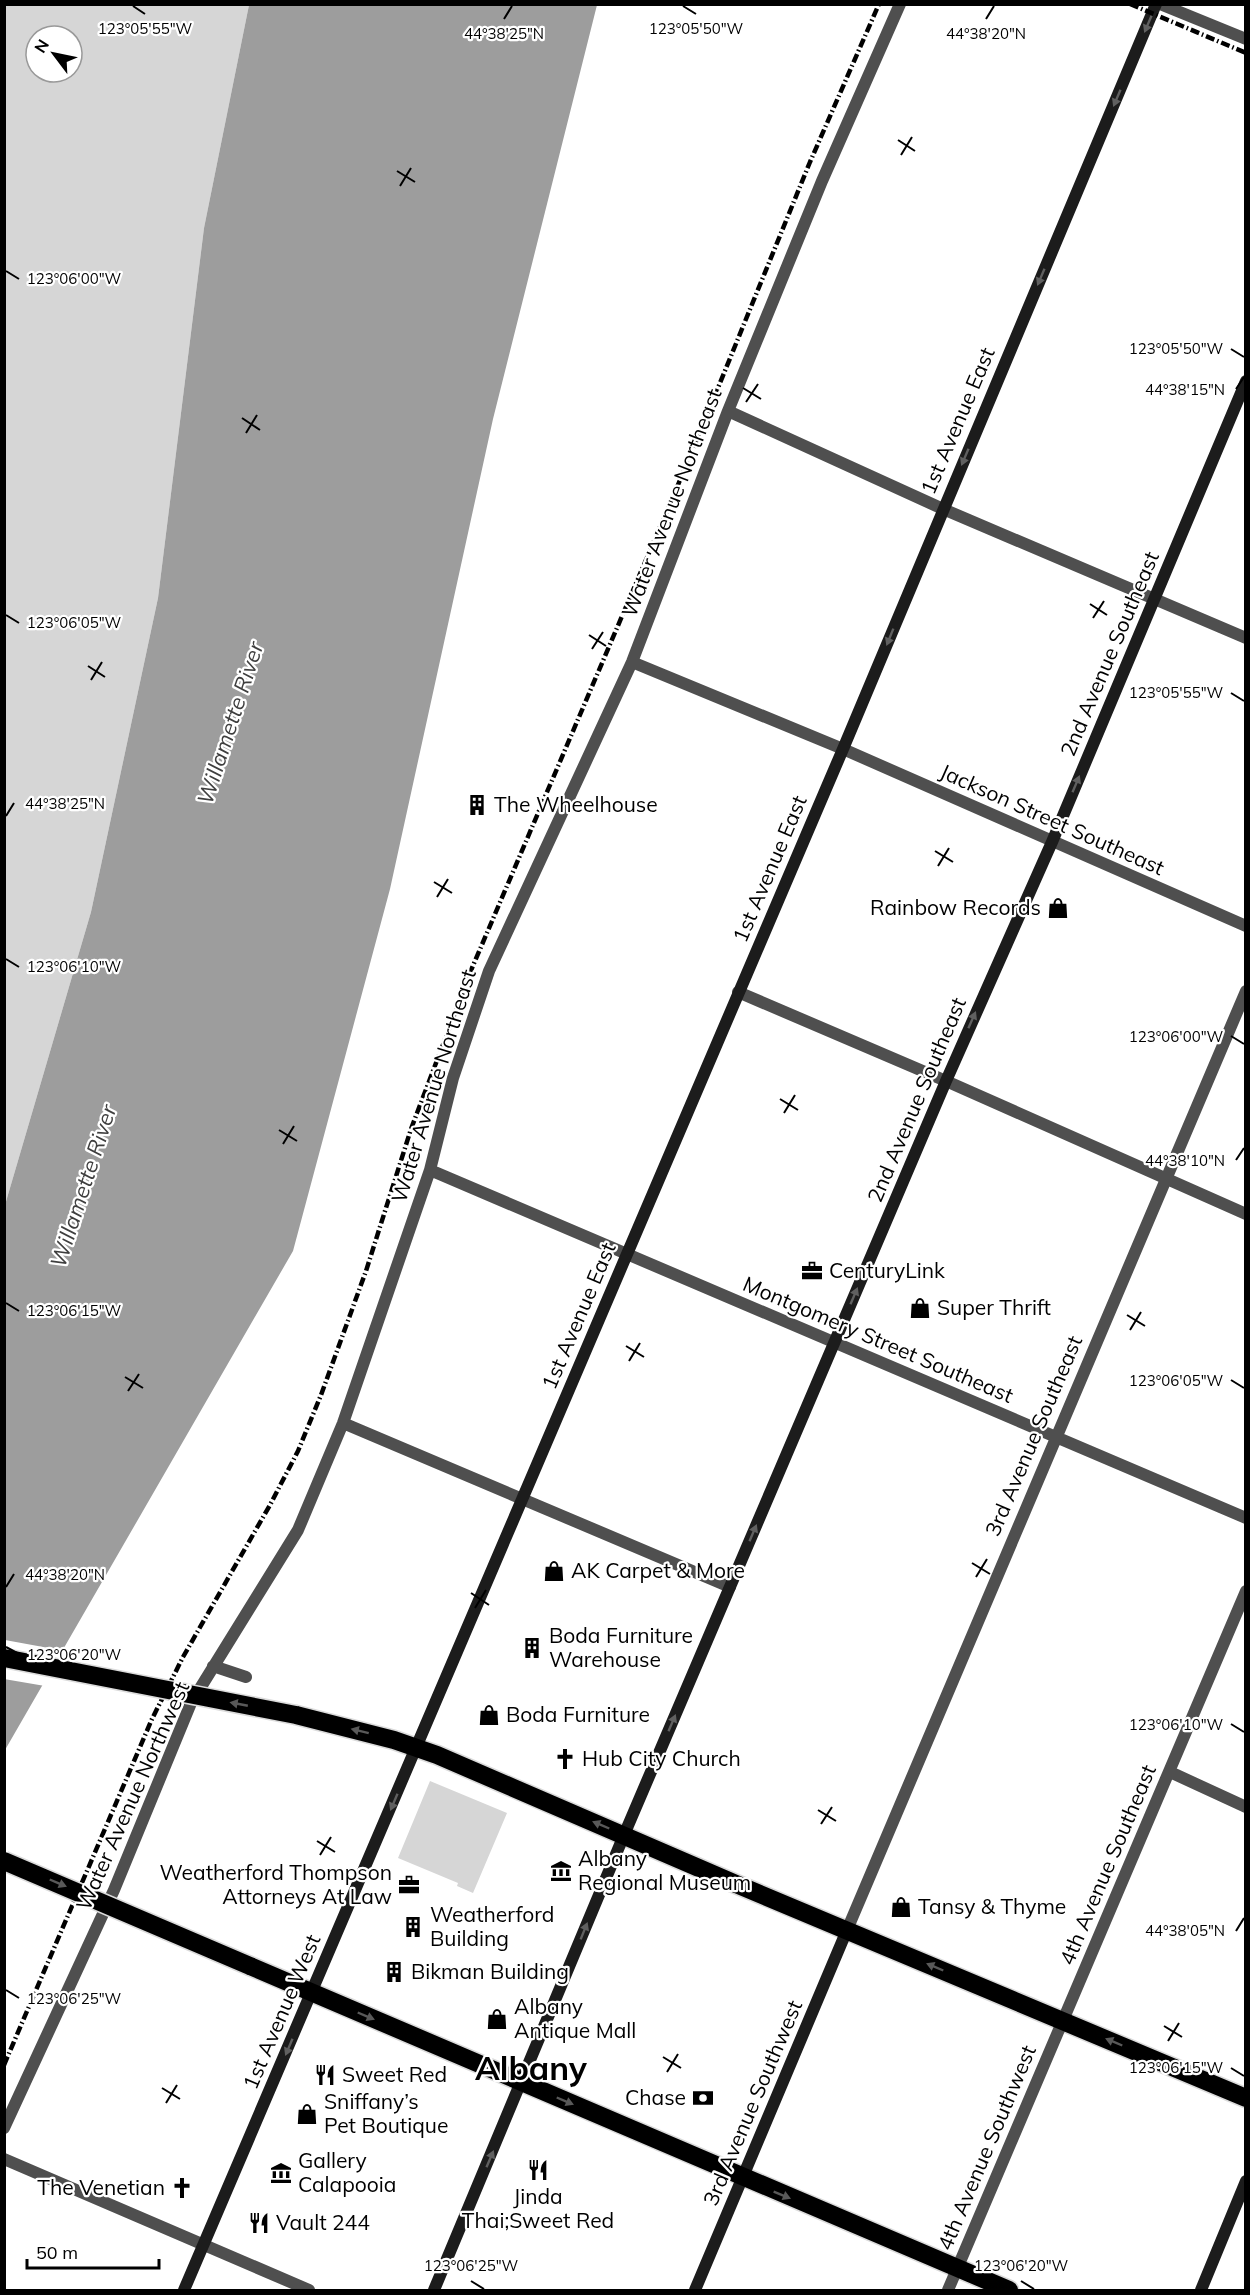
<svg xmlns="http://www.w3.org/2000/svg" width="1250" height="2295" font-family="Mulish,sans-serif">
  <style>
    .green { fill: #d6d6d6; fill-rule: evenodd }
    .water { fill: #9d9d9d }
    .pier { fill: #fff }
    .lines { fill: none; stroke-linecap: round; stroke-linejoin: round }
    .highway-casing { stroke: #dbdbdb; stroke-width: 21 }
    .street { stroke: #4f4f4f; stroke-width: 12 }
    .secondary { stroke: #1c1c1c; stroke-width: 12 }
    .highway { stroke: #000; stroke-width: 18 }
    .rail { stroke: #000; stroke-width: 4.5; stroke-dasharray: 9 3 1.5 3; stroke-linecap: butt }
    .highway-bridge-casing { stroke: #dbdbdb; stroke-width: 21; stroke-linecap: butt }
    .highway-bridge { stroke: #000; stroke-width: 18 }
    .oneway { fill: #606060 }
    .oneway2 { fill: #595959 }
    .ticks { fill: none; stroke: #000; stroke-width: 2 }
    .labels { text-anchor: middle; stroke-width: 4.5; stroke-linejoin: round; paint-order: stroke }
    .street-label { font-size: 21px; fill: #000; stroke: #fff }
    .poi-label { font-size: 21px; fill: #000; stroke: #fff; text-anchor: start }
    .water-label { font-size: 22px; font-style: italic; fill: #3e3e3e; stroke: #fff }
    .town-label { font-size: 33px; font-weight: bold; fill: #000; stroke: #fff }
    .ticks-label { font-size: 15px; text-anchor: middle; fill: #000; stroke: #fff; stroke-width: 4.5; stroke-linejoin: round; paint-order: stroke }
  </style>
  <rect width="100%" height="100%" fill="#fff"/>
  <path class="green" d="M5 5H249L204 228 158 598 91 912 5 1205ZM36 36H72V72H36Z
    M430 1781 507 1813 473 1893 457 1886 458 1883 398 1858Z"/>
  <path class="water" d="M249 5H597L493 419 390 889 293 1251 5 1750V1205L91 912 158 598 204 228Z"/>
  <path class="pier" d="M5 1640 65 1651 45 1686 4 1679Z"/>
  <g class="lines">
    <defs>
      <path id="highway" d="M296 1715 394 1740 437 1755 736 1884 1246 2098
        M250 1966 1009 2290"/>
    </defs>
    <use href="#highway" class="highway-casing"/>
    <path class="street" d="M1160 4 1246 39
      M728 411 943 509 1246 638
      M632 662 843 749 1246 926
      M738 992 946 1081 1246 1214
      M430 1170 1246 1518
      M343 1423 730 1587
      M213 1666 246 1677
      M1170 1772 1246 1807
      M847 1930 1246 991
      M4 2128 114 1890 191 1703 298 1530 343 1423 430 1170 453 1078 489 971 632 662 728 411 822 181 900 4
      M4 2159 309 2290
      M948 2290 1246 1591"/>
    <path class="secondary" d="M184 2290 843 749 1156 4
      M434 2290 624 1835 946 1081 1052 842 1246 381
      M695 2290 847 1930
      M1201 2290 1246 2181"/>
    <use href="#highway" class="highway"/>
    <path class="rail" d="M1130 4 1246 53
      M4 2065 152 1719 183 1657 270 1505 298 1451 321 1395 366 1271 411 1129 472 968 689 459 810 162 879 4"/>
    <defs>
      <path id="highway-bridge" d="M4 1658 296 1715
        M4 1861 250 1966"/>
    </defs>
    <use href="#highway-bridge" class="highway-bridge-casing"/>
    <use href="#highway-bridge" class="highway-bridge"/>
  </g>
  <defs><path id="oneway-solid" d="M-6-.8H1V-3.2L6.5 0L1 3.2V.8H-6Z" transform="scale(1.5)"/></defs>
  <g class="oneway">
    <use href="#oneway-solid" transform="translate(1148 24) rotate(113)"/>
    <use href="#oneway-solid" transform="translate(1117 98) rotate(113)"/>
    <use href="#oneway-solid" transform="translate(1041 277) rotate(113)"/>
    <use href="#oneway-solid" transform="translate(965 457) rotate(113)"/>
    <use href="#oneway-solid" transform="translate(890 637) rotate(112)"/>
    <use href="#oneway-solid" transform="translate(1076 784) rotate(-67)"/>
    <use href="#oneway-solid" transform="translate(972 1020) rotate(-66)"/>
    <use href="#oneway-solid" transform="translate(854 1296) rotate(-67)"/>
    <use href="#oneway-solid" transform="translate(753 1533) rotate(-67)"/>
    <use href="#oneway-solid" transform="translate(672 1723) rotate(-67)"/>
    <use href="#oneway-solid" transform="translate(394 1802) rotate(113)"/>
    <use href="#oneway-solid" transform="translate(584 1931) rotate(-68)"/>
    <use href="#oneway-solid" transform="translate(289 2047) rotate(113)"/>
    <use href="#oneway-solid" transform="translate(490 2159) rotate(-67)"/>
  </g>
  <g class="oneway2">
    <use href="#oneway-solid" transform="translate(239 1704) rotate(-169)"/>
    <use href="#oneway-solid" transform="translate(360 1731) rotate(-166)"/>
    <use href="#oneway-solid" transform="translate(601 1825) rotate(-157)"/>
    <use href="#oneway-solid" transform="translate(58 1883) rotate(23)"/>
    <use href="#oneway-solid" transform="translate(935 1967) rotate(-157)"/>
    <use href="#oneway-solid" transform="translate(366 2016) rotate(23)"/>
    <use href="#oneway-solid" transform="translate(1114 2042) rotate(-157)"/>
    <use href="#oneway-solid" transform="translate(565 2101) rotate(23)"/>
    <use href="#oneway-solid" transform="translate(782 2195) rotate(22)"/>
  </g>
  <path class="ticks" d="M133 6 145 14M683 6 696 14M504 19 512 6M986 19 994 6M898 140 915 151M901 155 912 137M397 171 415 182M400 186 411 168M6 271 19 279M1231 349 1244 357M743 388 761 399M1236 389 1244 377M746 402 758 384M242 418 260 430M246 433 257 415M1090 604 1107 615M6 615 19 623M1093 618 1104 601M589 635 606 646M592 649 603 632M88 666 105 677M91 680 102 662M1231 693 1244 701M6 816 14 803M935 851 953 862M938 866 949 848M434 882 452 893M437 897 448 879M6 959 19 967M1231 1036 1244 1044M780 1099 798 1110M784 1113 795 1095M279 1130 297 1141M283 1144 294 1126M1236 1160 1244 1148M6 1303 19 1311M1127 1315 1145 1326M1130 1330 1141 1312M626 1346 644 1357M629 1361 640 1343M125 1377 143 1388M1231 1380 1244 1388M128 1391 139 1374M972 1563 990 1574M976 1577 987 1559M6 1587 14 1574M471 1593 489 1605M475 1608 486 1590M6 1647 19 1654M1231 1724 1244 1732M818 1810 836 1821M821 1824 832 1807M317 1841 335 1852M320 1855 331 1837M1236 1931 1244 1918M6 1990 19 1998M1164 2026 1182 2037M1168 2041 1179 2023M663 2057 681 2068M1231 2068 1244 2076M667 2072 678 2054M162 2088 180 2099M166 2103 177 2085M471 2281 484 2289M1021 2281 1034 2289"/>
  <defs>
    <symbol id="building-bare" viewBox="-9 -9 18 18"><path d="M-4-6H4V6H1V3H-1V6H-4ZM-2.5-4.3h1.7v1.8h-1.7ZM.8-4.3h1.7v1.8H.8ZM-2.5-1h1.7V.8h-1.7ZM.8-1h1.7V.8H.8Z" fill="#000" stroke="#fff" stroke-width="2.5" paint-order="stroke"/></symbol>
    <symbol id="shop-bare" viewBox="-9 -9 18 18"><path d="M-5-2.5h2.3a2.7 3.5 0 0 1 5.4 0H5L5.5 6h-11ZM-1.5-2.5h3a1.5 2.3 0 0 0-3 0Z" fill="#000" stroke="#fff" stroke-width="2.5" paint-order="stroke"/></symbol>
    <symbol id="office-bare" viewBox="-9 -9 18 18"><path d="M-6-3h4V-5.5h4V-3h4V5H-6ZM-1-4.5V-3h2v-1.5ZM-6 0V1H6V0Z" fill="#000" stroke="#fff" stroke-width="2.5" paint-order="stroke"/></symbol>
    <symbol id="church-bare" viewBox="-9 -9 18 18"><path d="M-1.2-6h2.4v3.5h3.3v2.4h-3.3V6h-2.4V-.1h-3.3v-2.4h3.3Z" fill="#000" stroke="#fff" stroke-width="2.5" paint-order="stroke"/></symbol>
    <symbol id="museum-bare" viewBox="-9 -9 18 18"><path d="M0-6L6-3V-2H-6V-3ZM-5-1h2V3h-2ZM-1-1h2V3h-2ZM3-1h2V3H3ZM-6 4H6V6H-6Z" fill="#000" stroke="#fff" stroke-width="2.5" paint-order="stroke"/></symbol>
    <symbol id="restaurant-bare" viewBox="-9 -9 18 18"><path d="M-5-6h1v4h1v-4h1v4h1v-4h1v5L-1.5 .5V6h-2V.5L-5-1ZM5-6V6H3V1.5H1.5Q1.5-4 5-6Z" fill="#000" stroke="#fff" stroke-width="2.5" paint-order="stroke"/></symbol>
    <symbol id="bank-bare" viewBox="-9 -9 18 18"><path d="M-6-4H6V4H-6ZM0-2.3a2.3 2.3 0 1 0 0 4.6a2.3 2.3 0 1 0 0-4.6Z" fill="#000" stroke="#fff" stroke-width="2.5" paint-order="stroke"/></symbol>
  </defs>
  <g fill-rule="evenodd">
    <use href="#building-bare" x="462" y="790" width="30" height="30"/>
    <use href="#shop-bare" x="1043" y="893" width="30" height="30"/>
    <use href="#office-bare" x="797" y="1256" width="30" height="30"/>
    <use href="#shop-bare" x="905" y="1293" width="30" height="30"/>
    <use href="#shop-bare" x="539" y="1556" width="30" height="30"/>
    <use href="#building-bare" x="517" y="1633" width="30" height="30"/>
    <use href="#shop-bare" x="474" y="1700" width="30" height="30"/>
    <use href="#church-bare" x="550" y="1744" width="30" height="30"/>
    <use href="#museum-bare" x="546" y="1856" width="30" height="30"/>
    <use href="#office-bare" x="394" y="1870" width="30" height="30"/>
    <use href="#shop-bare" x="886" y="1892" width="30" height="30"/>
    <use href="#building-bare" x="398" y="1912" width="30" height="30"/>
    <use href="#building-bare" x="379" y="1957" width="30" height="30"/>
    <use href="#shop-bare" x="482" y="2004" width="30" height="30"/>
    <use href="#restaurant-bare" x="310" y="2060" width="30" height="30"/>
    <use href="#bank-bare" x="688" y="2083" width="30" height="30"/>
    <use href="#shop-bare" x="292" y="2099" width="30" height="30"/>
    <use href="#restaurant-bare" x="523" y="2155" width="30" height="30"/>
    <use href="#museum-bare" x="266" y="2158" width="30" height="30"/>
    <use href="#church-bare" x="167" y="2173" width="30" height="30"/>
    <use href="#restaurant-bare" x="244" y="2208" width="30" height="30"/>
  </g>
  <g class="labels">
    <g class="street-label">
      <text transform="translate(958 421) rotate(-67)" y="7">1st Avenue East</text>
      <text transform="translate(672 503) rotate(-69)" y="7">Water Avenue Northeast</text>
      <text transform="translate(1110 654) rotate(-67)" y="7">2nd Avenue Southeast</text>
      <text transform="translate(1052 820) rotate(24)" y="7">Jackson Street Southeast</text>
      <text transform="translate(770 869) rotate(-67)" y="7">1st Avenue East</text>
      <text transform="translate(434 1086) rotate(-73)" y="7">Water Avenue Northeast</text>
      <text transform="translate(917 1100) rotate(-67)" y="7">2nd Avenue Southeast</text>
      <text transform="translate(579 1316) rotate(-67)" y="7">1st Avenue East</text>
      <text transform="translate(878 1340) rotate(23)" y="7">Montgomery Street Southeast</text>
      <text transform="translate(1034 1436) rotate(-67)" y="7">3rd Avenue Southeast</text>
      <text transform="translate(133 1796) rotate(-66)" y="7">Water Avenue Northwest</text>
      <text transform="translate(1108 1865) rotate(-67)" y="7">4th Avenue Southeast</text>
      <text transform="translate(282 2012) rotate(-67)" y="7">1st Avenue West</text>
      <text transform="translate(753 2103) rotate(-67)" y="7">3rd Avenue Southwest</text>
      <text transform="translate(987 2148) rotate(-67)" y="7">4th Avenue Southwest</text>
    </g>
    <g class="poi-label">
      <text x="494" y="812">The Wheelhouse</text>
      <text x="1041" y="915" text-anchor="end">Rainbow Records</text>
      <text x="829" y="1278">CenturyLink</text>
      <text x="937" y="1315">Super Thrift</text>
      <text x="571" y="1578">AK Carpet &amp; More</text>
      <text x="549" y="1643">Boda Furniture<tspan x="549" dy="24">Warehouse</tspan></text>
      <text x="506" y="1722">Boda Furniture</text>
      <text x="582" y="1766">Hub City Church</text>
      <text x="578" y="1866">Albany<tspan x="578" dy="24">Regional Museum</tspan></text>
      <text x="392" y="1880" text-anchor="end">Weatherford Thompson<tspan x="392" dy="24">Attorneys At Law</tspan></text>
      <text x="918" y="1914">Tansy &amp; Thyme</text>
      <text x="430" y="1922">Weatherford<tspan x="430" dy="24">Building</tspan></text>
      <text x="411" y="1979">Bikman Building</text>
      <text x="514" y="2014">Albany<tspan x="514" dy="24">Antique Mall</tspan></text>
      <text x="342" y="2082">Sweet Red</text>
      <text x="686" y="2105" text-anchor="end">Chase</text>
      <text x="324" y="2109">Sniffany’s<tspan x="324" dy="24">Pet Boutique</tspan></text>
      <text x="298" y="2168">Gallery<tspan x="298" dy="24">Calapooia</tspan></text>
      <text x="165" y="2195" text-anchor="end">The Venetian</text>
      <text x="538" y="2204" text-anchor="middle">Jinda<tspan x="538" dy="24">Thai;Sweet Red</tspan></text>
      <text x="276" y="2230">Vault 244</text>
    </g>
    <g class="water-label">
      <text transform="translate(230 723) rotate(-72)" y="8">Willamette River</text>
      <text transform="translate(83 1186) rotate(-72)" y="8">Willamette River</text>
    </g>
    <g class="town-label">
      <text x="531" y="2080">Albany</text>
    </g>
  </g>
  <g class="ticks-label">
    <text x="145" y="34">123°05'55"W</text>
    <text x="696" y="34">123°05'50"W</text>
    <text x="504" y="39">44°38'25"N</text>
    <text x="986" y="39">44°38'20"N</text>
    <text x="74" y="284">123°06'00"W</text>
    <text x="1176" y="354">123°05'50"W</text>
    <text x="1185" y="395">44°38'15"N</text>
    <text x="74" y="628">123°06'05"W</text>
    <text x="1176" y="698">123°05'55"W</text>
    <text x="65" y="809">44°38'25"N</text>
    <text x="74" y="972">123°06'10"W</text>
    <text x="1176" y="1042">123°06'00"W</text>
    <text x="1185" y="1166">44°38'10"N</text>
    <text x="74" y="1316">123°06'15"W</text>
    <text x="1176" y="1386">123°06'05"W</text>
    <text x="65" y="1580">44°38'20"N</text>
    <text x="74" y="1660">123°06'20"W</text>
    <text x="1176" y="1730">123°06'10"W</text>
    <text x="1185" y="1936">44°38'05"N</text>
    <text x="74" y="2004">123°06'25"W</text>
    <text x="1176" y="2073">123°06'15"W</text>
    <text x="471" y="2271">123°06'25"W</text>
    <text x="1021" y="2271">123°06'20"W</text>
  </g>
  <rect width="1250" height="2295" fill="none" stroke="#000000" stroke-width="12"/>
  <g transform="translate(54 54) rotate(302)"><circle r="28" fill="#ffffff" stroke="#999999" stroke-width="1.5"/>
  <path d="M0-4.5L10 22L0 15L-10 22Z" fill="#000000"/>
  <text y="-9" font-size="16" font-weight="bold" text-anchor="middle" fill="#000000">N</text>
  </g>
  <path d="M27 2259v9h132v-9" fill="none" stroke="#000000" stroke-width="3"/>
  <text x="36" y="2259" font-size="18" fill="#000000" stroke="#ffffff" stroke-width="4.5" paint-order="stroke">50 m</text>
</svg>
